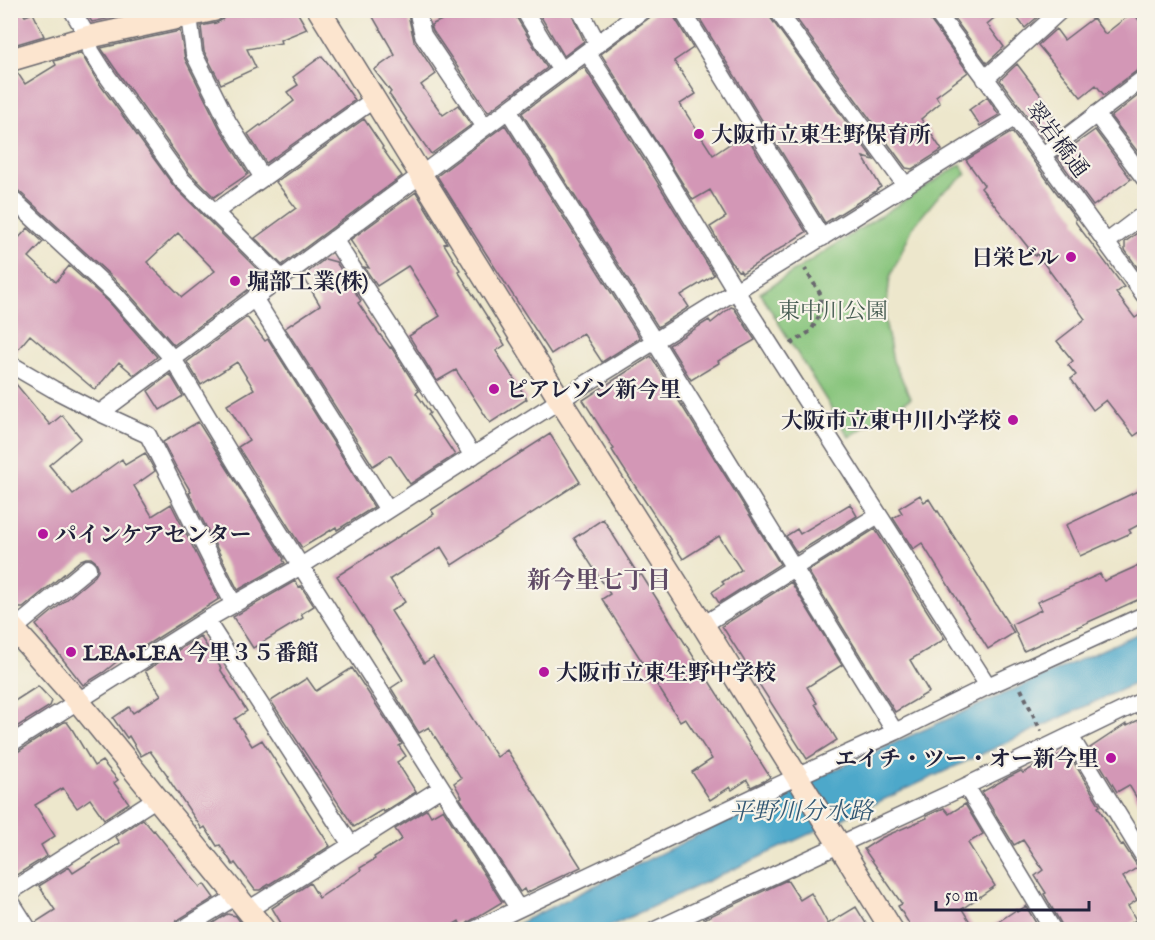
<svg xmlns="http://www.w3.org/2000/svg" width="1155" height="940" font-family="'IM FELL English','Noto Serif JP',serif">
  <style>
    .green { fill: #87c47b; stroke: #54735b; stroke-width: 1.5 }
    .water { fill: #4da8ca; stroke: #386582; stroke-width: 1.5 }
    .building { fill: #d397b6; fill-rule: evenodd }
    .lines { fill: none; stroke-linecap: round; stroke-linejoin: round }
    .street-casing { stroke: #69676e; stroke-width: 19 }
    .secondary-casing { stroke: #69676e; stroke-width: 25 }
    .path { stroke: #69676e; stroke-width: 4; stroke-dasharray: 4.5 4.5; stroke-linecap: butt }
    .street { stroke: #fff; stroke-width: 16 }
    .secondary { stroke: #fce5cf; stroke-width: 22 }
    .poi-dot { fill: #b5179e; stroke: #f7f3e8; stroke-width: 2 }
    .labels { text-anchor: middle; stroke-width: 4.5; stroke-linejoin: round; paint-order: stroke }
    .poi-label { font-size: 22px; font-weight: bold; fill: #22223b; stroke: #f7f3e8; text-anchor: start }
    .street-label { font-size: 22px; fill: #22223b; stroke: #f7f3e8 }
    .park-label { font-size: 22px; fill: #455b51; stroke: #f7f3e8 }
    .neighbourhood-label { font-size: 24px; font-weight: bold; fill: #604b66; stroke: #f7f3e8 }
    .water-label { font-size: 24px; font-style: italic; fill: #335874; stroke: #f7f3e8 }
  </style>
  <rect width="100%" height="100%" fill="#f7f3e8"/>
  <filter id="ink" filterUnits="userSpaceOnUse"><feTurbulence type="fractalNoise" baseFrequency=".0167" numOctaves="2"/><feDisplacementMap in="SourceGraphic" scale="12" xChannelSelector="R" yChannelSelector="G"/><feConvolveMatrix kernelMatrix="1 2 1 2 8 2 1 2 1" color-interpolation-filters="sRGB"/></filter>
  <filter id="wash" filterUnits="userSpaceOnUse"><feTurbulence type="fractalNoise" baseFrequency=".008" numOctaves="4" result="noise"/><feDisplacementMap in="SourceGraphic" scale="24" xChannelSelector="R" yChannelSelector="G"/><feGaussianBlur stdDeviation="1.35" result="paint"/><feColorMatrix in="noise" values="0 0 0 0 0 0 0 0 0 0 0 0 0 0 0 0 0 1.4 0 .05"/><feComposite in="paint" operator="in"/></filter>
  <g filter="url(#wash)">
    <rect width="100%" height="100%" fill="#ede7cc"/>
    <path class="green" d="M961 164 966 175 940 194 913 227 890 277 885 320 893 361 911 398 849 437 760 293Z"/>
    <path class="water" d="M1144 631V679L604 929 505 930 785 792Z"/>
    <g id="blocks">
      <path class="building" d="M10 10H21L25 16 33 13 44 36 10 46Z
        M84 10H147L92 22Z
        M296 10 307 29 280 40 281 43 247 49 256 68 221 84 204 51 201 26 216 23 222 20 226 15V11Z
        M383 10H407L414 41 436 74 421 85 443 115 458 105 471 125 431 154 389 94 391 92 374 70 395 55 373 17Z
        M463 10H514L515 15 547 68 488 112 433 31 431 25Z
        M537 10H570L584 41 564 56Z
        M656 10H670L693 48 674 61 696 94 680 104 713 155 743 135 739 129 741 127 806 232 742 273 740 270 738 271 732 263H731L710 227 726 217 710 190 693 200 601 54 649 18Z
        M712 10H767L769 16 874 160 863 157 881 187 876 190V191L825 223 700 19Z
        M790 10H925L927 16 968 72 936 96 940 103 921 119 942 150 912 169 906 168Z
        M948 10H1004L987 24 1004 47 987 63Z
        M1011 10H1042L1043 12 1025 28Z
        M1133 12 1144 27V68L1138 70 1104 95 1096 85 1081 97 1038 45 1056 29 1064 40 1093 18 1105 34Z
        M180 31 185 59 219 127 248 174 214 197 189 172 114 67 101 48Z
        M81 53 96 79 173 185 265 277 174 345 124 288 10 183V73L17 72 25 84 56 65 54 61ZM178 233 215 271 182 297 147 262Z
        M322 56 335 72 355 100 266 163 248 134 260 125 261 126 294 101 287 92 298 85 293 77Z
        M1017 64 1049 106 1047 108 1062 127 1045 140 1000 80Z
        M584 67 645 162 714 275 681 295 689 307 658 327 522 113Z
        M1144 91V160L1111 117Z
        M987 97 999 115 980 126 969 110Z
        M364 119 383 147 382 148 402 176 282 265 255 238 296 208 276 182Z
        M505 125 640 338 602 362 583 333 551 354 487 255 437 176Z
        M1095 130 1131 179 1093 206 1057 157Z
        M1012 132 1076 219 1075 220 1076 223 1124 287 1116 293 1135 318 1144 312V429L1134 436 1106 400 1093 410 1071 379 1076 375 1068 365 1073 361 1057 341 1085 319 1037 254 1035 256 981 188 984 185 966 160Z
        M416 192 447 243 444 244 460 270 458 271 505 345 496 351 527 399 490 423 456 370 437 381 409 336 440 316 409 267 408 266 377 286 364 267 369 268 350 240Z
        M28 228 43 242 29 257 56 282 69 266 110 303 157 357 134 375 119 362 95 390 30 335 14 354H10V241L14 243Z
        M1144 228V272L1142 274 1125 250V242Z
        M325 259 336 262 361 301 358 303 378 332 390 348 391 347 419 391 416 393 430 413 428 415 455 455 410 484 390 455 373 466 285 328 320 305 303 276Z
        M731 307 734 308 755 340 718 361 719 363 691 380 669 345 709 320 711 323Z
        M247 317 265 341 268 339 374 507 337 530 336 527 302 548 238 447 249 440 227 405 254 389 237 362 201 385 187 362Z
        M651 356 780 564 719 603 712 592 724 584 722 582 741 570 719 536 683 559 622 466 612 450 614 449 583 400Z
        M170 374 183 396 160 410 148 391Z
        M10 377 50 425 62 415 81 438 49 465 73 494 122 459 125 465 145 453 155 471 134 486 152 516 171 504 219 599 134 653 133 652 122 661 120 659 104 672 83 685 36 625 95 576 98 571V566L96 562 91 558H86L81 560 23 608H19L10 597Z
        M198 422 284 559 283 560 285 563 238 590 189 493 191 492 176 467 163 442Z
        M550 434 580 482 452 565 441 547 390 579 405 602 391 611 424 663 433 657 497 757 507 750 581 867 526 893 524 889 520 892 460 798 462 797 454 783 461 778 429 727 419 733 391 688 403 680 337 576 434 514 431 510Z
        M1144 488V522L1129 530 1131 533 1080 556 1066 525Z
        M920 495 924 502 929 499 937 512 938 511 1014 633 988 649 922 543 913 549 893 518 902 513 899 508Z
        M850 504 857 516 797 553 786 536 797 529 800 534Z
        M603 519 639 576 641 574 770 777 764 781 751 787 747 780 732 790 730 787 710 800 692 772 712 759 685 718 680 721 602 599 610 594 574 538Z
        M875 529 945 639 910 660 929 692 895 712 808 571Z
        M1144 563V597L1024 651 1012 624 1041 610 1037 602 1100 574 1104 581Z
        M295 581 299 587 301 586 314 606 301 614 303 618 253 648 233 617Z
        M791 582 842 665 807 687 817 703 815 704 837 740 807 759 722 626Z
        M200 636 221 668 220 669 247 711 235 719 252 746 262 740 330 846 260 890H255L235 863 233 865 220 845 217 846 205 827 202 829 167 777 168 776 150 751 141 756 129 736 127 738 113 718 129 707 133 713 161 695 145 671Z
        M352 668 402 744 399 746 406 756 397 762 416 792 384 812 382 810 354 827 271 701 307 678 316 691Z
        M38 686 52 701 50 706 10 731V704Z
        M1144 717V810L1129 785 1117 792 1090 748 1126 724 1127 726Z
        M64 722H67L72 729 94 766 102 761 118 780 114 783 129 803 104 819 90 799 77 808 63 788 35 805 55 836 41 845 47 856 10 879V754L16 753Z
        M1067 751 1099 804 1100 806 1098 807 1121 845 1123 844 1138 867 1123 877 1137 900 1128 906 1136 920 1120 930H1063L1062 925 1044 894 1046 893 1035 876 1043 870 1023 840 1014 845 982 792 1007 778 1021 771 1023 773 1048 759 1049 761Z
        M965 804 983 834 968 843 995 886 962 909 975 930H913L898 906 902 904 864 849 881 838 927 818 926 816 944 808 949 814Z
        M427 809 431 816 443 809 502 902 470 921 462 928 459 921 444 930H285L272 908 310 883 319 898 361 870 360 868 375 859 374 857 402 839 395 829Z
        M143 819 153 831 154 830 200 887 204 884 214 898 176 921 172 924 171 930H39L36 922 55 910 39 886 69 867 73 873 120 843 116 837Z
        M787 880 800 900 811 893 828 924 856 907 870 930H711L704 919Z
        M1026 906 1040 930H986L1016 910 1017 912Z
        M227 914 236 916 246 930H202Z"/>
    </g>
  </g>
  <g filter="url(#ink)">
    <use href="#blocks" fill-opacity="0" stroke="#69676e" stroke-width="1.5"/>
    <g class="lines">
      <defs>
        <path id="street" d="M72 10 88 37 91 51 105 73 181 179 281 278
          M417 10 423 35 485 127
          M524 10 561 71
          M580 10 598 44
          M682 10 822 238
          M777 10 906 186
          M935 10C1005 105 1076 199 1144 295
          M189 16 194 54 228 122 263 178
          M587 52 654 156 736 291 988 686
          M985 79 1061 10
          M508 110 655 342 895 732
          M1096 114 1144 178
          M1043 155 1144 78
          M10 197 117 296 173 359 238 467 518 908
          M215 212 373 100
          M334 239 473 456
          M1107 242 1144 214
          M254 298 388 510
          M10 364 53 389 100 413 643 10
          M100 413 148 435 233 603
          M206 620 351 845
          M703 625 878 515
          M14 629 88 568
          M1070 736 1144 857
          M10 744 206 620 301 566 560 400 1014 118
          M966 786 1053 930
          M10 892 157 798
          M10 900 29 930
          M248 910 441 788
          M181 930 237 896
          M474 930 796 777 895 732 988 686 1144 615
          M655 930 966 786 1144 700
          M1143 930 1144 928"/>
        <path id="secondary" d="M319 10 560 400 703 625 892 930
          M10 60 88 37 213 10
          M10 625 78 701 264 930"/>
      </defs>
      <use href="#street" class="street-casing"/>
      <use href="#secondary" class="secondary-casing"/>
      <path class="path" d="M791 344 811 331 820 314 821 295 805 269
        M1021 689 1041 731"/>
      <use href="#street" class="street"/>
      <use href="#secondary" class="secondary"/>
    </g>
  </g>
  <g class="poi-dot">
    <circle cx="699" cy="134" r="6"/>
    <circle cx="1071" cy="257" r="6"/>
    <circle cx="235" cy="281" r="6"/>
    <circle cx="494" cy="389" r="6"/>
    <circle cx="1013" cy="420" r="6"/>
    <circle cx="43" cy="534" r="6"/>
    <circle cx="71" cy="652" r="6"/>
    <circle cx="544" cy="672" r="6"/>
    <circle cx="1111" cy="758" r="6"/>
  </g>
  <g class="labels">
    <g class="poi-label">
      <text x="711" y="142">大阪市立東生野保育所</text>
      <text x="1059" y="265" text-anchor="end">日栄ビル</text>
      <text x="247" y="289">堀部工業(株)</text>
      <text x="506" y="397">ピアレゾン新今里</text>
      <text x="1001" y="428" text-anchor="end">大阪市立東中川小学校</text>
      <text x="55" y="542">パインケアセンター</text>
      <text x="83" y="660">LEA•LEA 今里３５番館</text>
      <text x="556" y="680">大阪市立東生野中学校</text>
      <text x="1099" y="766" text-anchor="end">エイチ・ツー・オー新今里</text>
    </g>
    <g class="street-label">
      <text transform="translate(1058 139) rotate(53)" y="8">翠岩橋通</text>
    </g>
    <g class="park-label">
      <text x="833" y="318">東中川公園</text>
    </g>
    <g class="neighbourhood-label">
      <text x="599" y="588">新今里七丁目</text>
    </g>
    <g class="water-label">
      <text x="801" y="819">平野川分水路</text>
    </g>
  </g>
  <rect width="1155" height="940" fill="none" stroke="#f7f3e8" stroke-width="36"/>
  <path d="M936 901v9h153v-9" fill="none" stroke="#22223b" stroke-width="3"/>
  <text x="945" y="901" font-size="18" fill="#22223b" stroke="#f7f3e8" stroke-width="4.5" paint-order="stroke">50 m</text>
</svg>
